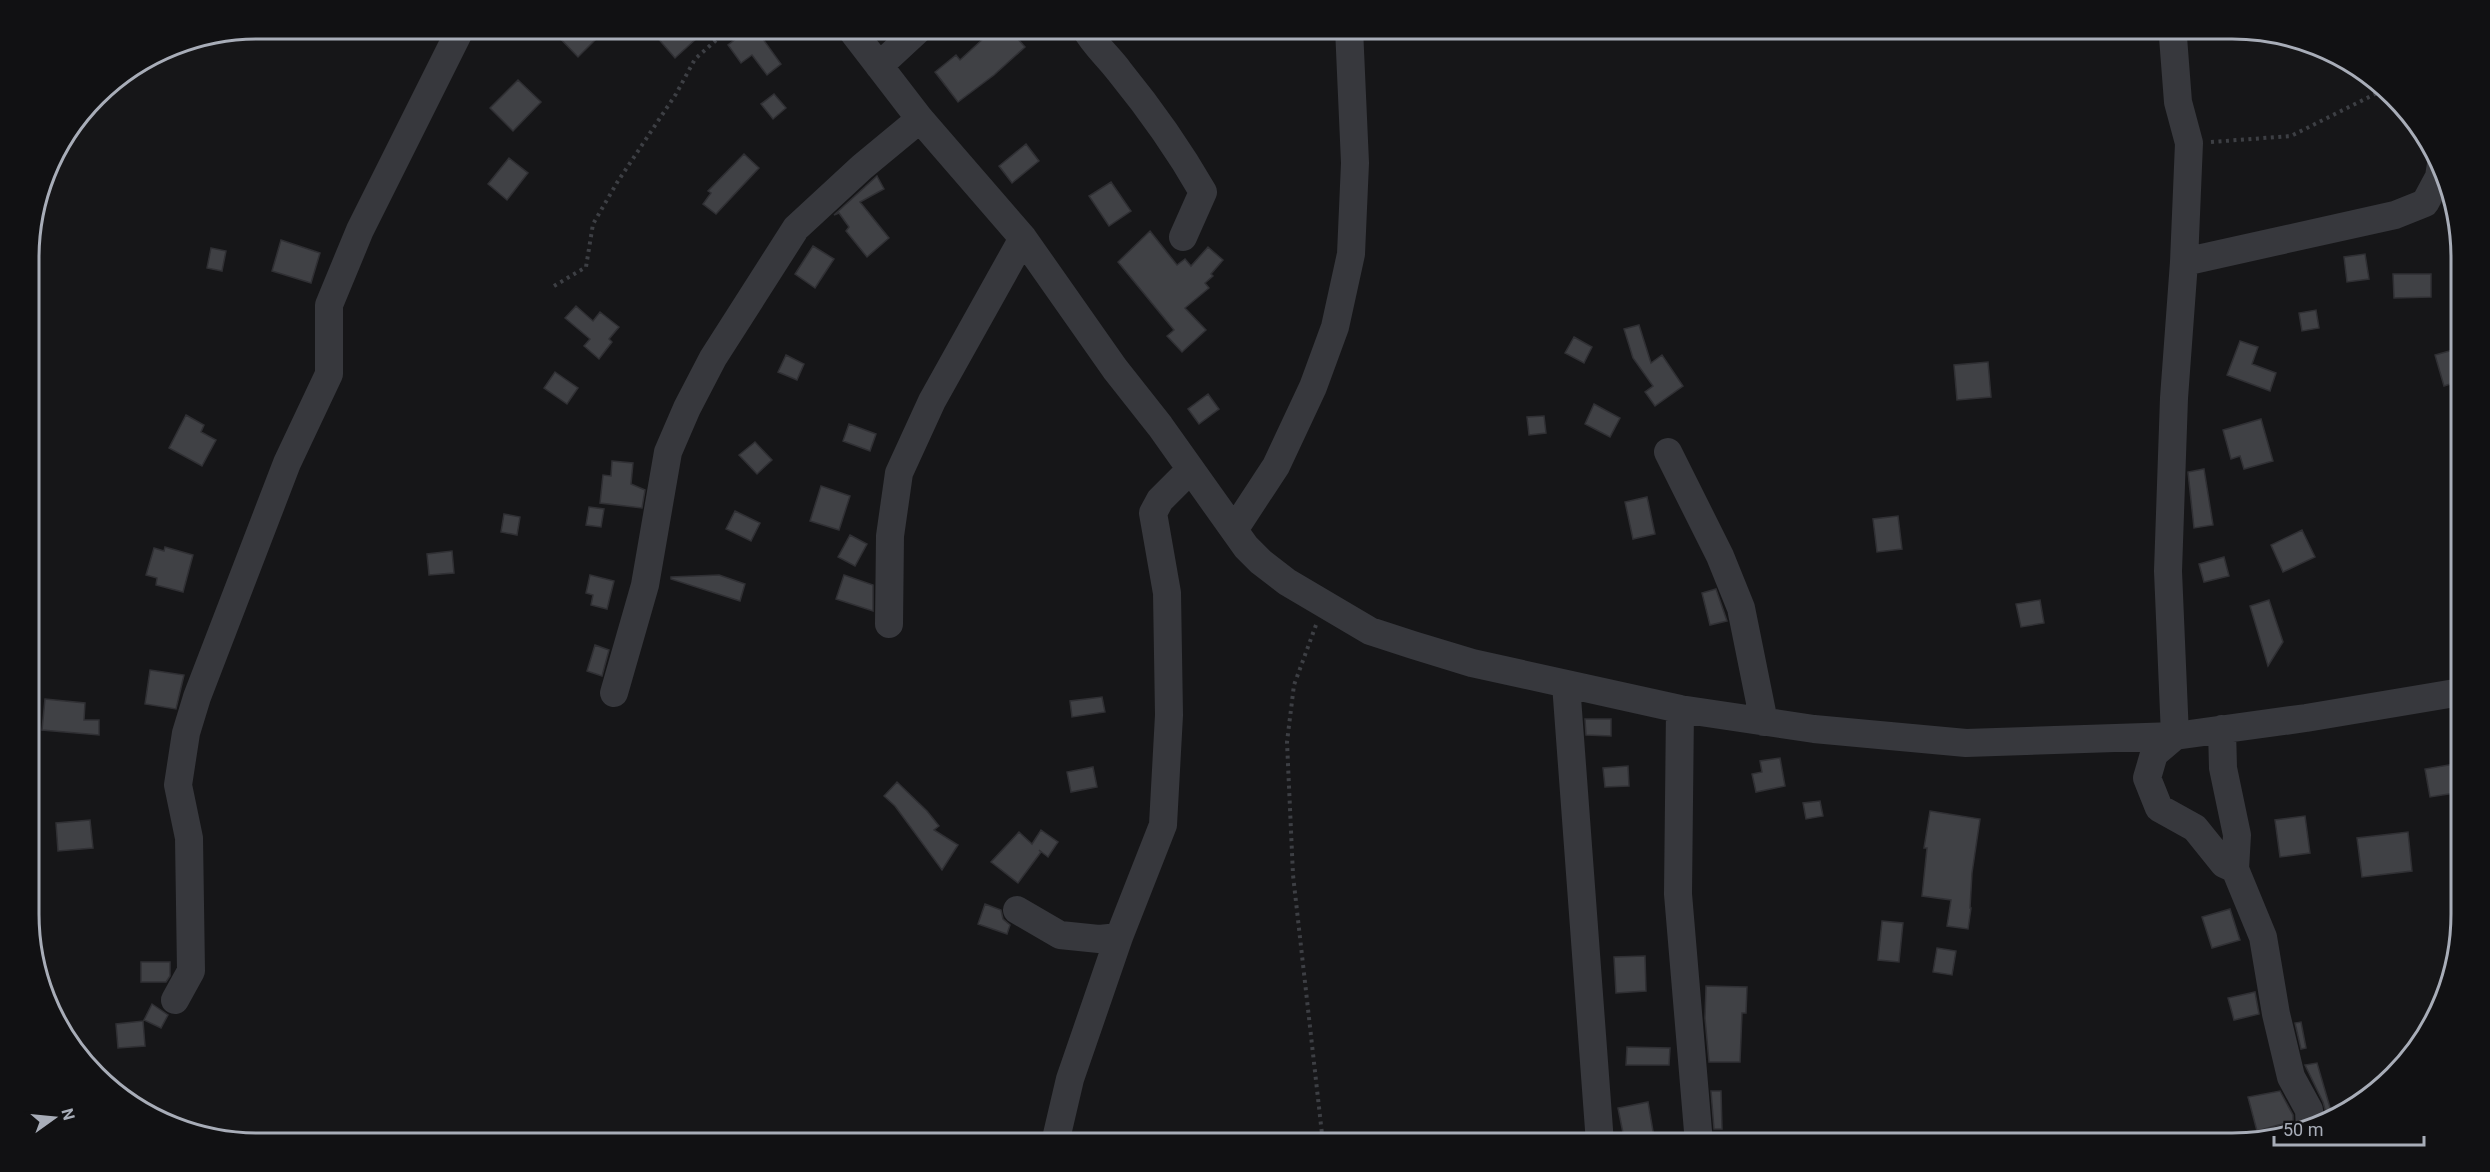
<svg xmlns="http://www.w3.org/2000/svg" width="2490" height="1172" font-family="Roboto,sans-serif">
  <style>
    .building { fill: #404145; stroke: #303034; stroke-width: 1.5 }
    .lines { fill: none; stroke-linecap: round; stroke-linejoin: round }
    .path { stroke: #3d3f44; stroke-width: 4; stroke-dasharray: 3 4.5; stroke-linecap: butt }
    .minor { stroke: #37383d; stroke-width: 28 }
    .rim { fill: none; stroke: #a8adb8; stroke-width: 3 }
  </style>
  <rect width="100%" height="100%" fill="#161618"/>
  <path class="building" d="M550 28H607L578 57Z
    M649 28H708L675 58Z
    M750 28H755L781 64 767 75 752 55 741 63 728 45Z
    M995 28H1008L1025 47 994 75 958 102 935 72 956 55 960 60Z
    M518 80 541 102 513 131 490 108Z
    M774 94 786 108 773 119 761 104Z
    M1026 144 1039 161 1012 183 999 166Z
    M744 154 759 168 716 214 703 204 711 193 708 191Z
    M509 158 528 173 507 200 488 184Z
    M877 176 884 189 860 202 889 238 867 257 846 231 849 227 839 213 834 215Z
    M1111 182 1131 211 1109 226 1089 196Z
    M1150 231 1177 265 1185 259 1191 266 1208 247 1223 260 1211 274 1213 276 1205 283 1209 288 1185 308 1206 330 1182 352 1167 336 1174 330 1118 262Z
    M281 240 320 253 311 283 272 271Z
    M813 246 834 259 815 288 795 274Z
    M211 248 226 251 222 271 207 268Z
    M2365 254 2369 279 2347 282 2344 257Z
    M2393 274H2431V297L2394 298Z
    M576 306 593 321 600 312 619 327 609 339 612 342 599 359 584 346 590 339 565 318Z
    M2316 310 2319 328 2302 331 2299 313Z
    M1639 325 1651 363 1662 355 1683 386 1655 406 1645 392 1653 386 1633 358 1624 329Z
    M1574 337 1592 347 1584 363 1565 353Z
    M2240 341 2258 347 2252 364 2276 373 2270 391 2227 375Z
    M2460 348V381L2444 386 2435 355Z
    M786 355 804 364 797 380 778 372Z
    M1988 362 1991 397 1957 400 1954 365Z
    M555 372 578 388 567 404 544 388Z
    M1208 394 1219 409 1199 424 1188 409Z
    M1594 404 1620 418 1610 437 1585 424Z
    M186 415 204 425 201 432 216 440 202 466 169 448Z
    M1544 416 1546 433 1529 435 1527 417Z
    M2261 419 2273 461 2244 469 2240 456 2231 459 2223 430Z
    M849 424 876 434 870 451 843 441Z
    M755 442 772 460 757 474 739 455Z
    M612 461 633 463 631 484 645 490 642 508 600 503 603 475 611 476Z
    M2204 469 2213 525 2194 528 2188 472Z
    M821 486 850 496 839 530 810 521Z
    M1647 497 1655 534 1633 539 1625 502Z
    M589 507 604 509 601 527 586 525Z
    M735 511 760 523 751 541 726 529Z
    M504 514 520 517 517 535 501 532Z
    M1898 516 1902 549 1877 552 1873 519Z
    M2302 530 2315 557 2283 572 2271 545Z
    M850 535 867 544 855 566 838 557Z
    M165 547 193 555 183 592 156 585 157 578 146 575 154 548 164 551Z
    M452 551 454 573 429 575 427 554Z
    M2224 557 2229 576 2204 582 2199 564Z
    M590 575 614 581 607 609 591 605 593 595 586 593Z
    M719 575 745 584 740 601 671 579V577Z
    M844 575 873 585V611L836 599Z
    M1716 589 1727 621 1710 625 1702 593Z
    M2040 600 2044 623 2021 627 2016 604Z
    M2269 600 2283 642 2268 666 2250 606Z
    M595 645 609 650 602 676 587 671Z
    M150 670 184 675 176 709 145 704Z
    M1102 697 1105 712 1072 717 1070 701Z
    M45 699 85 703 84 720H99V735L42 730Z
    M1585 719H1611V736L1586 735Z
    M1780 758 1785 786 1756 792 1752 774 1762 772 1760 761Z
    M2461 763V792L2430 797 2425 769Z
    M1628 766 1629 786 1605 787 1603 768Z
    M1093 767 1097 787 1071 792 1067 772Z
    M897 782 927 811 939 826 934 830 958 845 942 870 895 806 884 796Z
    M1820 801 1823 816 1806 819 1803 803Z
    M1930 811 1980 819 1972 873 1970 908H1971L1968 929 1947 926 1951 900 1922 896 1927 848H1924Z
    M2305 816 2310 853 2280 857 2275 820Z
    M90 820 93 848 58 851 56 823Z
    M1041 830 1058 842 1048 857 1039 850 1041 852 1018 883 991 862 1019 832 1032 844Z
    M2408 832 2412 871 2362 877 2357 838Z
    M985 904 1001 910 1003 919 1010 925 1007 934 978 924Z
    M2230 909 2240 940 2212 948 2202 917Z
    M1882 921 1903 923 1899 962 1878 960Z
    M1937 948 1956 951 1952 975 1933 972Z
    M1645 956 1646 991 1616 993 1614 957Z
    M141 962H170V976L166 982H141Z
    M1706 986 1747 987 1746 1013H1742L1740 1062H1709L1705 1018Z
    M2255 992 2259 1014 2234 1020 2228 998Z
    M152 1004 168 1015 161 1028 144 1020Z
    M143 1021 145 1046 118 1048 116 1024Z
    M2301 1022 2306 1048 2301 1049 2295 1023Z
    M1627 1047 1670 1048 1669 1065H1626Z
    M2317 1063 2331 1111 2326 1113 2323 1102 2305 1065Z
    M1711 1091H1721L1722 1129H1714Z
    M2280 1091 2293 1115V1121L2257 1131 2248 1097Z
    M1648 1102 1654 1137 1625 1143 1618 1108Z"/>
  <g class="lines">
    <path class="path" d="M2211 142 2291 136 2385 89
      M554 286 586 267 593 224 618 181 676 94 695 59 730 28
      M1316 625 1294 685 1287 742 1293 875 1323 1143"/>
    <path class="minor" d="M850 28 920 119 1023 238 1115 369 1160 426 1246 547 1261 562 1287 582 1370 631 1413 645 1472 663 1680 709 1814 729 1966 743 2175 736 2306 718 2461 692
      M1085 28C1094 45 1108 56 1119 71 1150 109 1179 150 1203 192L1183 237
      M2175 28 2173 37 2178 102 2189 143 2184 262 2174 398 2168 571 2175 736 2154 754 2147 778 2159 808 2195 828 2224 864 2235 869 2263 937 2276 1014 2291 1077 2309 1110 2310 1129
      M879 66 920 28
      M2184 262 2395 215 2425 203 2439 177 2441 164
      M1668 452 1720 556 1741 608 1764 722
      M1234 530 1276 466 1313 387 1335 327 1351 254 1355 163 1349 28
      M889 624 890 536 899 473 932 401 1023 238
      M1566 684 1600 1143
      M614 693 645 585 668 452 687 408 713 358 796 228 862 167 920 119
      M1680 709 1678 894 1699 1143
      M2222 729 2223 768 2237 835 2235 869
      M1017 910 1060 935 1099 939 1119 937
      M175 1000 191 971 189 838 178 785 186 733 197 697 287 463 329 374V305L360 230 461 28
      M1055 1143 1070 1079 1119 937 1163 825 1169 715 1167 593 1153 513 1160 500 1190 470"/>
  </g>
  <path d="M0 0H2490V1172H0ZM258 39H2232A219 219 0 0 1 2451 258V914A219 219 0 0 1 2232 1133H258A219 219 0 0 1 39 914V258A219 219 0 0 1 258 39Z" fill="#111113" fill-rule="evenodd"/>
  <path class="rim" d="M258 39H2232A219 219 0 0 1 2451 258V914A219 219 0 0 1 2232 1133H258A219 219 0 0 1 39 914V258A219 219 0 0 1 258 39Z"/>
  <g transform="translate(54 1118) rotate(75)" stroke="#111113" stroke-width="4.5" paint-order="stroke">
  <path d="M0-4.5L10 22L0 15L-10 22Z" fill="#a8adb8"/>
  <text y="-9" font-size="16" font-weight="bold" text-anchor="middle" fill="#a8adb8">N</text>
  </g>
  <path d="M2274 1136v9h150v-9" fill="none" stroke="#a8adb8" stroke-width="3"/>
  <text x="2283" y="1136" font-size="18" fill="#a8adb8" stroke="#111113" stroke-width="4.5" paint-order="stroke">50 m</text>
</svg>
